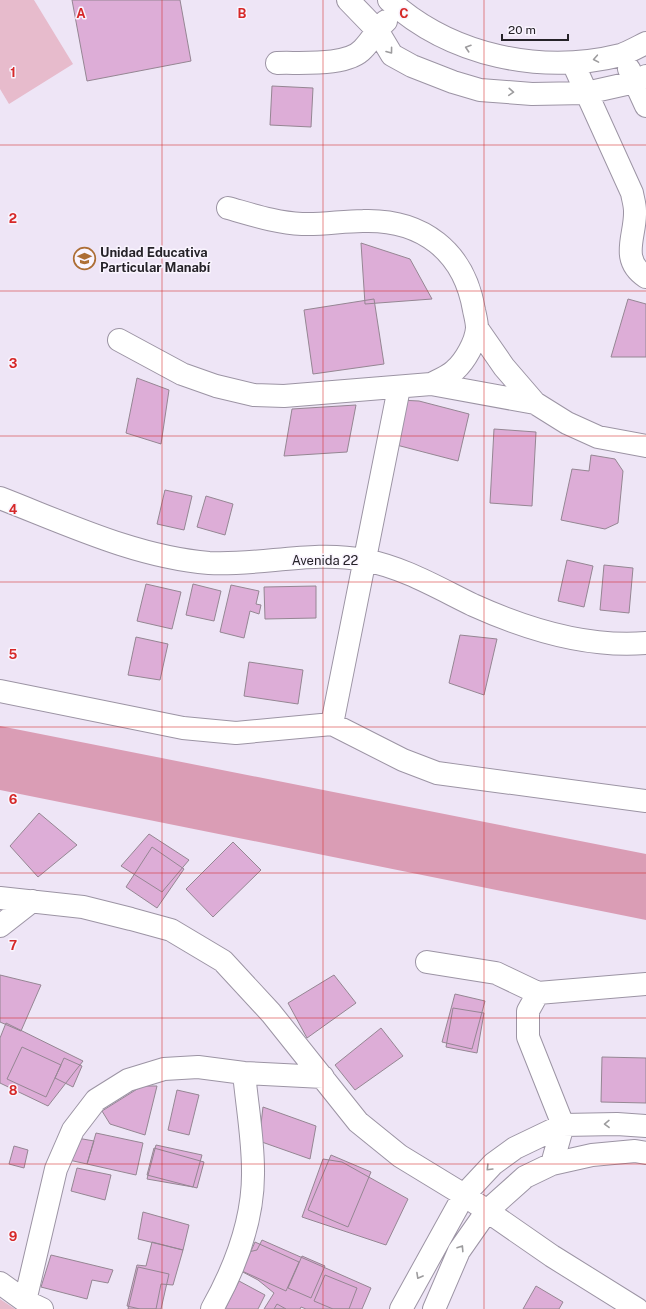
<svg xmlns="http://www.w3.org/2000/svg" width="646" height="1309" font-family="'Public Sans',sans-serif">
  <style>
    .green { fill: #e7bbcc }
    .forest { fill: #da9db5 }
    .building { fill: #ddadd7; stroke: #958693 }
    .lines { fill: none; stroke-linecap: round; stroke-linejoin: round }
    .minor-casing { stroke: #9c94a4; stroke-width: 24 }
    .minor { stroke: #fff; stroke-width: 22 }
    .oneway { stroke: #9d9c9e }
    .grid { fill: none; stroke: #d62828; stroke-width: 1; stroke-opacity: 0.55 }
    .labels { text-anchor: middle; stroke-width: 3; stroke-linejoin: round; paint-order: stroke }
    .poi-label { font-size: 13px; font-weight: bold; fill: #252228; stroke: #f9f4fe; text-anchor: start }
    .street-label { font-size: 13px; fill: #252228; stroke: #f9f4fe }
    .grid-label { font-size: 13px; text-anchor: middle; font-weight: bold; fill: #d62828; stroke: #f9f4fe; stroke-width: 3; stroke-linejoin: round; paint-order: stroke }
  </style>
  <rect width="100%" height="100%" fill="#eee5f6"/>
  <path class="green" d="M0 0H34L73 64 9 104 0 89Z
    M0 1299 15 1309H0Z"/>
  <path class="forest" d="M0 726 646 854V920L0 790Z"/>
  <path class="building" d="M72 0H180L191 61 87 81Z
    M272 86 313 88 311 127 270 125Z
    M361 243 410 259 432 299 365 304Z
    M374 299 384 364 313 374 304 310Z
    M628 299 646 304V357H611Z
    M137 378 169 390 161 444 126 433Z
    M399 400 419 401 469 414 458 461 385 442Z
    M356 405 347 452 284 456 292 409Z
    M494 429 536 432 532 506 490 503Z
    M591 455 615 459 623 471 618 523 605 529 561 520 572 469 589 471Z
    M165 490 192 496 184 530 157 524Z
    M206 496 233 504 225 535 197 527Z
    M567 560 593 566 584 607 558 601Z
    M604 565 633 568 629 613 600 610Z
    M146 584 181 592 172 629 137 621Z
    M193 584 221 591 214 621 186 615Z
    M231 585 259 591 256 604 261 605 259 614 250 611 244 638 220 632Z
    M316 586V618L265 619 264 587Z
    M460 635 497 639 484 695 449 683Z
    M136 637 168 644 160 680 128 675Z
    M249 662 303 670 298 704 244 696Z
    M39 813 77 845 38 877 10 846Z
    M149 834 189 860 162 892 121 866Z
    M233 842 261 870 213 917 186 889Z
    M152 847 184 869 157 908 126 887Z
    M0 975 41 985 21 1031 0 1022Z
    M334 975 356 1003 307 1038 288 1003Z
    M455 994 485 1001 472 1049 442 1042Z
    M453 1008 484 1013 477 1053 446 1047Z
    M6 1023 83 1061 48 1106 0 1083V1038Z
    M381 1028 403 1056 355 1090 335 1065Z
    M22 1047 61 1065 46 1097 7 1079Z
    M602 1057 646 1058V1103L601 1102Z
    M64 1058 82 1066 73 1087 55 1078Z
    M142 1086H157L145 1135 110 1124 102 1111Z
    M177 1090 199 1095 189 1135 168 1130Z
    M263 1107 316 1126 310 1159 259 1141Z
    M96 1133 143 1143 136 1175 87 1164Z
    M66 1136 94 1141 87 1164 60 1158Z
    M156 1145 202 1155 193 1187 147 1179Z
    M14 1146 28 1150 24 1168 9 1164Z
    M154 1148 204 1162 197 1188 147 1175Z
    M331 1155 371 1172 348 1227 308 1210Z
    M323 1159 342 1162 408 1199 386 1245 302 1217Z
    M77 1168 111 1175 105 1200 71 1191Z
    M143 1212 189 1225 183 1250 138 1239Z
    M262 1240 371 1288 362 1309H306L301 1307 300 1309H264L274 1293 258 1280 239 1270 244 1253 257 1250Z
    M152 1242 183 1250 173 1285 161 1284 156 1309H140L127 1306 137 1265 146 1266Z
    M255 1242 299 1262 286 1291 242 1271Z
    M51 1255 113 1270 108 1283 92 1280 87 1299 41 1287Z
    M302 1256 325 1266 311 1298 288 1288Z
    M138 1267 169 1274 161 1309H128Z
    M325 1275 357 1288 349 1309H333L314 1301Z
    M239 1281 265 1295 258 1309H225Z
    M536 1286 563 1302 559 1309H523Z
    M277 1304 286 1309H274Z"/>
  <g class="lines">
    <defs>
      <path id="minor" d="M348 0 377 30 392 55 412 66 453 82 480 90 532 94 586 93 635 82 646 76
        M389 0C451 56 541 75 621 55 629 52 638 47 646 43
        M277 63C299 62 347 67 363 49 372 40 377 29 386 21
        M573 63 632 193C633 199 635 205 635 211 636 236 619 259 646 277
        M629 69 646 106
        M228 208C253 215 277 223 302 224 322 225 343 221 363 221 422 219 464 251 474 310 475 315 477 322 477 328 476 342 465 361 455 370 449 376 439 380 431 384
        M477 328 504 367 535 403 567 423 598 437 646 446
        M119 340 182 374 216 386 254 395 284 396 431 384 535 403
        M0 498C67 524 136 557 209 563 260 566 313 550 364 560 403 567 438 588 473 605 526 629 587 648 646 643
        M0 691 183 728 236 733 332 724 403 760 437 773 646 801
        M332 724 399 388
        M0 898 83 907 131 919 171 930 223 961 271 1013 358 1122 400 1156 464 1195 552 1256 637 1309
        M0 926 32 901
        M427 962 496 973 538 993 646 984
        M538 993 528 1011V1037L563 1125 552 1164
        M0 1283 25 1301 42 1309
        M25 1301 56 1169 73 1130 96 1100 128 1080 164 1069 198 1067 244 1073 323 1077
        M212 1309C235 1268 254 1218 253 1170 253 1138 247 1105 244 1073
        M401 1309 464 1195 493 1164 515 1148 563 1125 617 1124 646 1126
        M434 1309 459 1251 487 1211 525 1177 552 1164 592 1155 635 1151 646 1153"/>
    </defs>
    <use href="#minor" class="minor-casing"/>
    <use href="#minor" class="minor"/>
  </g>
  <defs><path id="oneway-chevron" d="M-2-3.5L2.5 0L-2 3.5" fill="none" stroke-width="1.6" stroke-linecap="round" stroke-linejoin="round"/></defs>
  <g class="oneway">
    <use href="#oneway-chevron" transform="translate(468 48) rotate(-162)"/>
    <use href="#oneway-chevron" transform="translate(390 51) rotate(53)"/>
    <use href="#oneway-chevron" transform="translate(596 59) rotate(170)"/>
    <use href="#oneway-chevron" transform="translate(511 92) rotate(4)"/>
    <use href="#oneway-chevron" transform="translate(607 1124) rotate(179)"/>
    <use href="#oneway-chevron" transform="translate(489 1168) rotate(134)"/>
    <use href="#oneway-chevron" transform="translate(461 1248) rotate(-57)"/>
    <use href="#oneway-chevron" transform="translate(419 1276) rotate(119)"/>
  </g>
  <path class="grid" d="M162 0V1309M323 0V1309M484 0V1309M0 145H646M0 291H646M0 436H646M0 582H646M0 727H646M0 873H646M0 1018H646M0 1164H646"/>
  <defs>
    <symbol id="school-ring" viewBox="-11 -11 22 22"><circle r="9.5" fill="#f9f4fe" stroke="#ad6e35" stroke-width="1.5"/><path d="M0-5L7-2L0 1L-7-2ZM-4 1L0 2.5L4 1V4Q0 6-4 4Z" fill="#ad6e35"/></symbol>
  </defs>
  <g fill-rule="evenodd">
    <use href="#school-ring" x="72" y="246" width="25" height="25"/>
  </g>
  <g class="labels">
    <g class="poi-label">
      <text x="100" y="257">Unidad Educativa<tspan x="100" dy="15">Particular Manabí</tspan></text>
    </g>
    <g class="street-label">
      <text x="325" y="565">Avenida 22</text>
    </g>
  </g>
  <g class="grid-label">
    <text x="81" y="18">A</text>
    <text x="242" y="18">B</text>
    <text x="404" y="18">C</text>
    <text x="13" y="77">1</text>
    <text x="13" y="223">2</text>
    <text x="13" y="368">3</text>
    <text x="13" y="514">4</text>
    <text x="13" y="659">5</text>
    <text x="13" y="804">6</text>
    <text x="13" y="950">7</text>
    <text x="13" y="1095">8</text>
    <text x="13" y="1241">9</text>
  </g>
  <path d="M502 34v6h66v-6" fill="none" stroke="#252228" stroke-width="2"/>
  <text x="508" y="34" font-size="12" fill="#252228" stroke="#f9f4fe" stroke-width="3" paint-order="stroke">20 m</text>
</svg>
